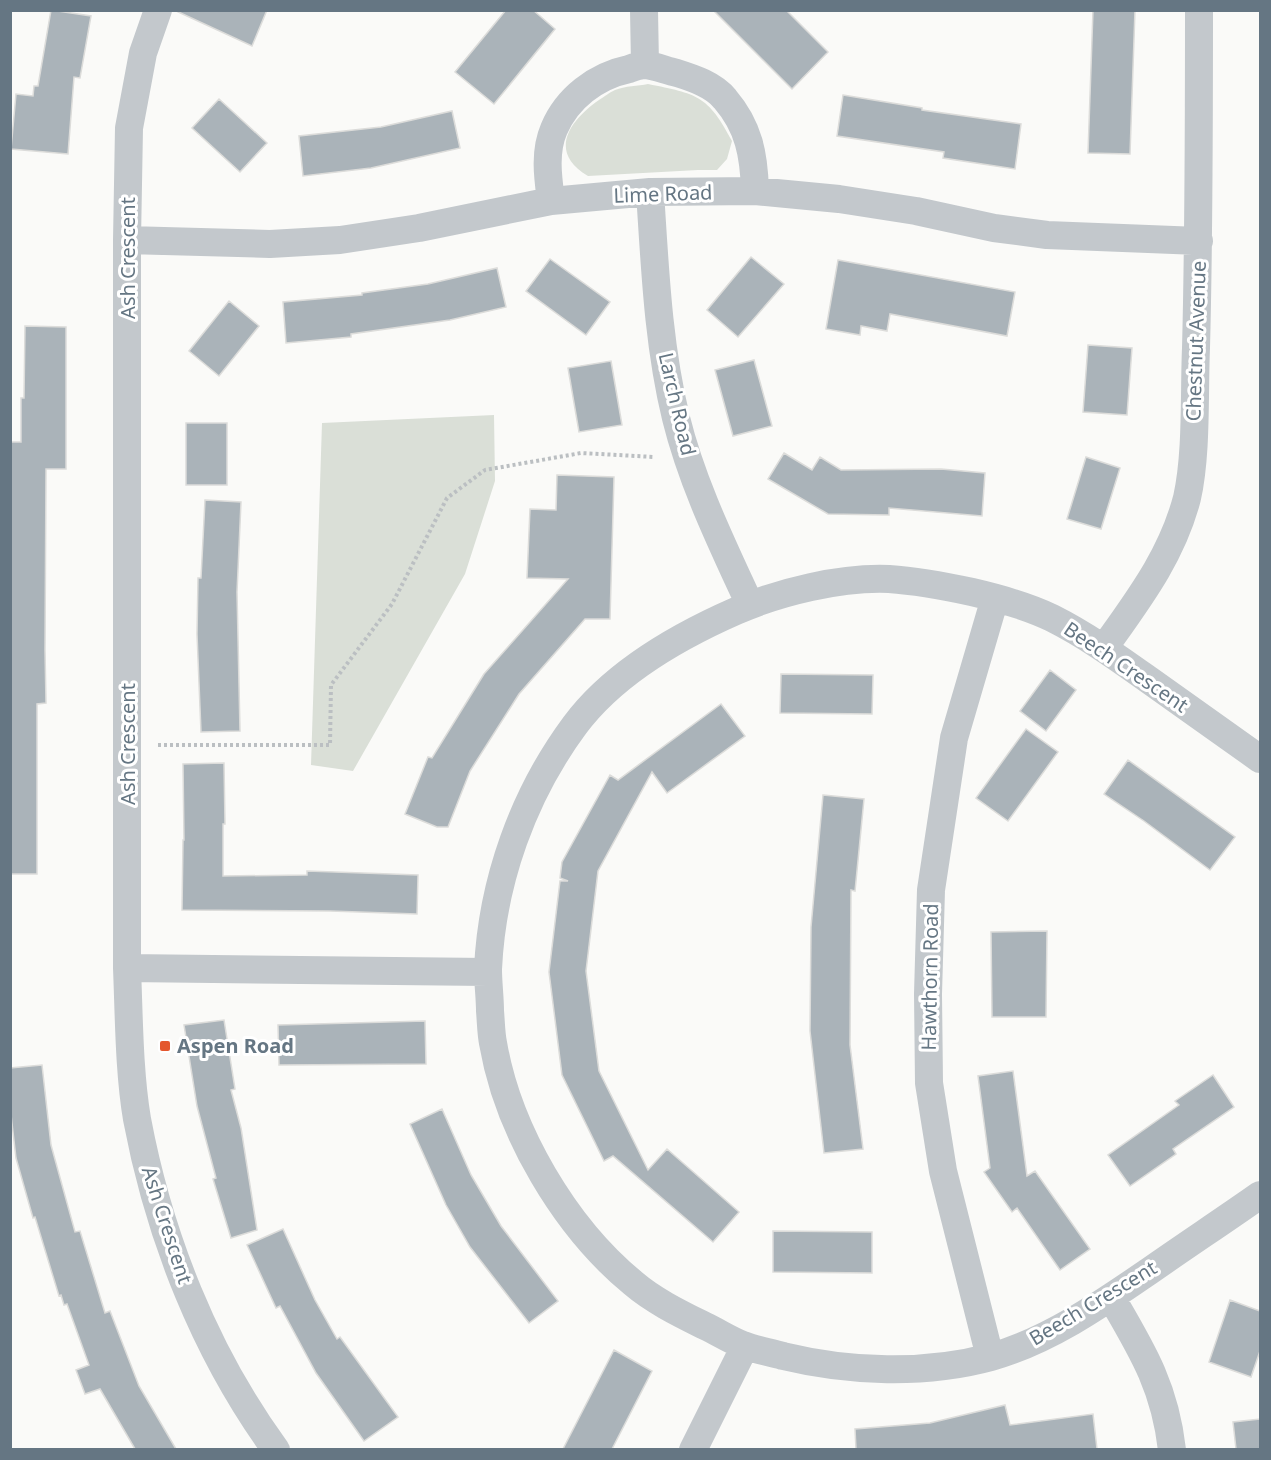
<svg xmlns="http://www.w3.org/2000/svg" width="1271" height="1460" font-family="'Noto Sans',sans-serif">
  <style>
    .green { fill: #dadfd7 }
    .building { fill: #aab3b9; stroke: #dcdcda; stroke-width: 1.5 }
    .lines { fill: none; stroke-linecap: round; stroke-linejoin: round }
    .path { stroke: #bbbfc2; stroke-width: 4; stroke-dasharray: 3 3; stroke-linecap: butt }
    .minor { stroke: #c3c8cc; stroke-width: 28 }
    .poi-dot { fill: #e4572e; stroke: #fff; stroke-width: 2 }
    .labels { text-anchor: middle; stroke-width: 6; stroke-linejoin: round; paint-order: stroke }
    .street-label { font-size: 20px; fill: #657683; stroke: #fff }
    .poi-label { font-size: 20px; font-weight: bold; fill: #657683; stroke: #fff; text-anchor: start }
  </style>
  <rect width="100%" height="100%" fill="#fafaf8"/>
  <path class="green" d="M648 84C697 94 708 95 732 141L727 159 717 170H698L588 176C547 152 570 120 599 100 604 97 610 92 615 90 625 86 638 86 648 84Z
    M494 415 495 481 465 574 353 771 311 765 322 423Z"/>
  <path class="building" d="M51 10 91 16 80 78 74 77 68 154 11 149 16 94 33 96 34 86H38Z
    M174 10H267L252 46Z
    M506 10H533L555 29 494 104 455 72Z
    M713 10H786L828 52 792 89Z
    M1093 10H1135L1130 154 1088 153Z
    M843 95 922 108V110L1021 124 1015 169 943 158 944 152 837 136Z
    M219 99 267 143 240 172 192 128Z
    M452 111 460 148 371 168 303 176 299 136 381 127Z
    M751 257 784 284 738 337 707 310Z
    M550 259 610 302 586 335 526 291Z
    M838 260 1015 292 1007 336 890 314 887 331 861 326 860 335 826 329Z
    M497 268 506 307 450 320 351 334V337L286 343 283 302 362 295V293L428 284Z
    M229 301 259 326 219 376 189 351Z
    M25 326 66 327V469H46L45 650 46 703 37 704V874H10L11 442H21V398H24Z
    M1088 345 1132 348 1127 415 1083 412Z
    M754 360 772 426 733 436 715 370Z
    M611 361 622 425 579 432 568 368Z
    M186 423H227V485H186Z
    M784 453 812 470 820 457 841 470 941 469 985 473 982 516 889 508V515L828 514 768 479Z
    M1086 457 1120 468 1101 529 1067 519Z
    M557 475 614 477 610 619H585L519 694 470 771 448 827H437L405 814 428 757 432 758 484 674 568 579 527 578 530 509 556 510Z
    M205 500 241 502 237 592 240 731 201 732 197 634 198 578H201Z
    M1050 670 1076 690 1046 731 1020 711Z
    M781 674 873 675 872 714 780 713Z
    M721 704 745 736 667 793 652 772 598 871 586 971 599 1071 648 1170 667 1149 739 1212 713 1242 613 1156 604 1161 562 1075 549 972 560 881H568L560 878 562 862 610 775 618 780Z
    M1026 729 1058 752 1008 821 976 798Z
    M1128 760 1235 837 1210 870 1144 821 1104 794Z
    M224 763 225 824H223V876L307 875V871L418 875 417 914 330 911 182 910 183 840H184L183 764Z
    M823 795 864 799 855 891 851 890 850 1045 863 1149 824 1153 810 1031 811 927Z
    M1047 931 1046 1017H992L991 932Z
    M224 1020 235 1089 231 1090 241 1128 257 1230 231 1238 213 1179 216 1178 197 1106 184 1025Z
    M425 1021 426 1064 279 1065 278 1025Z
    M42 1065 51 1145 75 1232 80 1231 105 1313 110 1311 139 1386 176 1449H135L100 1389 85 1394 76 1370 89 1365 67 1304 64 1305 61 1295 59 1296 35 1217 33 1218 16 1158 10 1106V1068Z
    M1013 1071 1027 1176 1035 1171 1090 1249 1060 1270 1017 1208 1012 1212 984 1172 990 1168 978 1076Z
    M1213 1075 1234 1107 1173 1149 1176 1154 1130 1186 1108 1155 1179 1105 1175 1101Z
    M442 1109 471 1175 501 1226 558 1301 529 1323 470 1247 446 1205 410 1124Z
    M283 1229 315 1300 337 1339 340 1337 398 1417 364 1441 316 1373 280 1306 276 1308 247 1245Z
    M773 1231 872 1232V1273L773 1272Z
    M1230 1300 1260 1311V1351L1251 1377 1209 1362Z
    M614 1350 652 1371 612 1449H563Z
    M1005 1405 1010 1425 1093 1414 1097 1449H856L855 1429 930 1423Z
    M1260 1419V1449H1236L1233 1422Z"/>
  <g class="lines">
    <path class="path" d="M158 745H330L331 685 392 604 447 498 485 470 581 453 654 457"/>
    <path class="minor" d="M158 10 143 53 129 128 127 240V968C129 1016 129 1072 137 1119 159 1236 205 1353 276 1450
      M644 10 645 65
      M650 192C655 268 658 344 676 418 692 483 722 544 750 605
      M551 201C548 178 544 152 554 129 567 98 596 76 629 69 634 67 641 65 646 65 656 66 667 71 677 73 693 78 714 85 725 99 749 127 754 155 755 191
      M127 240 270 244 340 240 419 228 551 201 650 192 755 191 839 199 916 211 994 228 1047 235 1199 241
      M1104 648C1138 600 1172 556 1187 498 1197 454 1194 393 1196 348 1199 235 1199 123 1199 10
      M1260 759C1223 733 1186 706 1149 680 1118 658 1086 635 1052 618 1027 606 998 598 972 592 944 586 917 581 889 579 841 577 779 592 736 611 679 636 613 674 575 725 523 795 492 882 488 969 488 983 490 998 490 1011 491 1022 491 1033 493 1043 508 1131 565 1227 633 1283 654 1301 681 1314 705 1326 718 1332 730 1340 743 1345 755 1350 770 1352 783 1356 849 1372 925 1375 991 1357 1048 1341 1100 1305 1148 1272 1185 1246 1223 1221 1260 1195
      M127 968 488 972
      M1111 1297C1142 1350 1165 1387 1172 1450
      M990 1357 943 1171 929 1083 928 994 931 890 954 738 995 598
      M693 1450 745 1346"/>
  </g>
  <rect class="poi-dot" x="159" y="1040" width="12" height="12" rx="3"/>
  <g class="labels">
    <g class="street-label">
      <text transform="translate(663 194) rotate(-2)" y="7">Lime Road</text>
      <text transform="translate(128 258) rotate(-90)" y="7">Ash Crescent</text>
      <text transform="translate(1196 341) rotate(-88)" y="7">Chestnut Avenue</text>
      <text transform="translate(677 404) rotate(77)" y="7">Larch Road</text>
      <text transform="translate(1126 667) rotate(34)" y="7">Beech Crescent</text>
      <text transform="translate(128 744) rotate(-90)" y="7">Ash Crescent</text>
      <text transform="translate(930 977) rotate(-89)" y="7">Hawthorn Road</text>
      <text transform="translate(167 1225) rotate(72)" y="7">Ash Crescent</text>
      <text transform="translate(1093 1303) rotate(-31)" y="7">Beech Crescent</text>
    </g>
    <g class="poi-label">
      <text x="177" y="1053">Aspen Road</text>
    </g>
  </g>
  <rect width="1271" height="1460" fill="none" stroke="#657683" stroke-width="24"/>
</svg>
